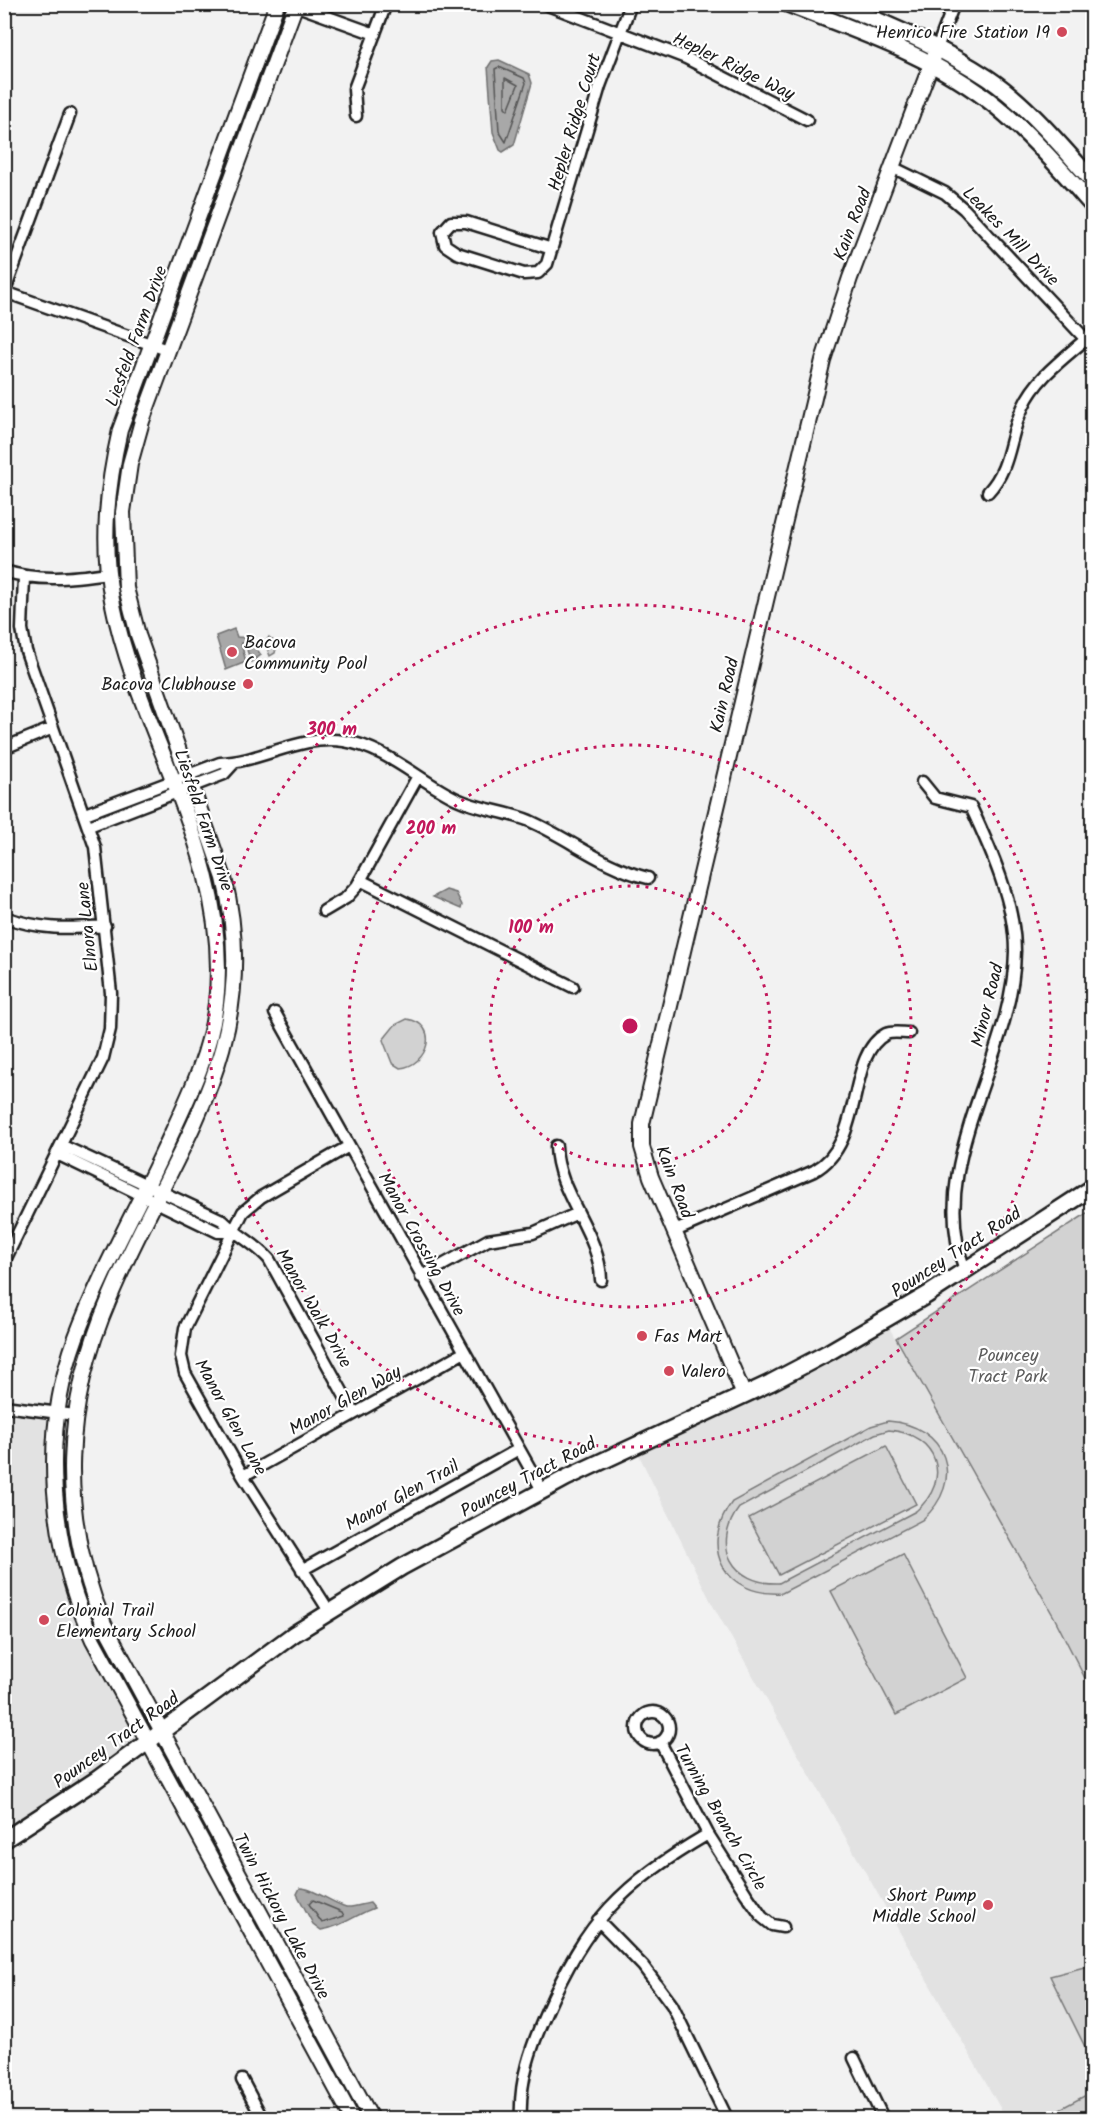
<svg xmlns="http://www.w3.org/2000/svg" width="1097" height="2123" font-family="Kalam,sans-serif">
  <style>
    .built { fill: #e2e2e2 }
    .green { fill: #d2d2d2; stroke: #777; stroke-width: 1.5; fill-rule: evenodd }
    .water { fill: #a8a8a8; stroke: #707070; stroke-width: 1.5 }
    .lines { fill: none; stroke-linecap: round; stroke-linejoin: round }
    .shore { stroke: #545454; stroke-width: 1.5 }
    .minor-casing { stroke: #1c1c1c; stroke-width: 15 }
    .tertiary-casing { stroke: #1c1c1c; stroke-width: 18 }
    .secondary-casing { stroke: #1c1c1c; stroke-width: 20 }
    .minor { stroke: #fff; stroke-width: 10 }
    .tertiary { stroke: #fff; stroke-width: 14 }
    .secondary { stroke: #fff; stroke-width: 15 }
    .ring { fill: none; stroke: #c2185b; stroke-width: 3; stroke-dasharray: 3 6 }
    .poi-dot { fill: #d1495b; stroke: #fff; stroke-width: 2 }
    .labels { text-anchor: middle; stroke-width: 4.5; stroke-linejoin: round; paint-order: stroke }
    .poi-label { font-size: 18px; fill: #1c1c1c; stroke: #fff; text-anchor: start }
    .street-label { font-size: 18px; fill: #1c1c1c; stroke: #fff }
    .park-label { font-size: 18px; fill: #5c5c5c; stroke: #fff }
    .centre { fill: #c2185b; stroke: #fff; stroke-width: 3 }
    .ring-label { font-size: 18px; text-anchor: middle; font-weight: bold; fill: #c2185b; stroke: #fff; stroke-width: 4.5; stroke-linejoin: round; paint-order: stroke }
  </style>
  <rect width="100%" height="100%" fill="#f2f2f2"/>
  <filter id="ink" filterUnits="userSpaceOnUse"><feTurbulence type="fractalNoise" baseFrequency=".0167" numOctaves="2"/><feDisplacementMap in="SourceGraphic" scale="12" xChannelSelector="R" yChannelSelector="G"/><feConvolveMatrix kernelMatrix="1 2 1 2 8 2 1 2 1" color-interpolation-filters="sRGB"/></filter>
  <g filter="url(#ink)">
    <path class="built" d="M887 1324 1054 1617 1092 1692V2118H1006L712 1604 634 1445Z
      M5 1406 58 1413 54 1463 75 1597 148 1742 5 1840Z"/>
    <path class="green" d="M269 637 277 644 275 653 270 656 265 643Z
      M407 1019C441 1024 428 1066 400 1068L392 1063 383 1040 395 1025Z
      M1092 1210V1692L1054 1617 896 1338Z
      M888 1421C947 1425 967 1481 922 1520L782 1593C725 1597 698 1548 732 1502L871 1426ZM889 1430C938 1434 953 1480 916 1511L779 1583C732 1585 711 1545 739 1508L875 1434Z
      M886 1446 916 1504 779 1575 749 1518Z
      M903 1554 967 1678 896 1715 831 1591Z
      M1092 1965V2061L1050 1976Z
      M1088 2094 1092 2103V2118H1043Z"/>
    <path class="water" d="M499 60 529 74 532 83 514 145 503 152 500 150 493 132 488 67 492 61Z
      M234 629 237 637 249 638 261 655 251 662 245 644 241 643 246 662 226 670 216 636Z
      M446 890 456 893 462 905 461 909 433 897Z
      M300 1888C311 1887 332 1903 346 1907 353 1908 363 1904 370 1903L374 1908C357 1914 342 1927 321 1930L313 1924 297 1894Z"/>
    <g class="lines">
      <path class="shore" d="M499 67 524 78 526 83 506 142 499 131 495 69Z
        M505 78 518 85 508 110 505 107Z
        M313 1900 342 1912 344 1916 322 1923 309 1904Z"/>
      <defs>
        <path id="minor" d="M292 4 375 34
          M545 4 686 58 807 120
          M937 48 954 4
          M356 116 354 89 386 4
          M892 167 945 193 964 209 1092 346
          M552 249 466 222H451L442 232 445 245 457 253 524 274 538 273 547 264 600 86 631 4
          M5 292 167 350
          M4 293 70 114
          M988 492C1012 466 1008 438 1023 407 1036 378 1063 359 1086 339
          M4 571C39 582 72 578 108 573
          M4 748 53 728
          M922 782 935 798 971 807C991 850 1015 903 1015 951 1014 1058 924 1163 965 1270
          M85 814 220 763C262 762 300 734 344 741 386 747 419 781 457 799 480 810 506 811 530 821 572 840 603 867 648 878
          M89 826 224 774 234 763
          M360 880 573 987
          M324 911 346 898 357 886 418 776
          M4 917C42 930 66 929 105 926
          M275 1013 542 1490
          M61 1145 222 1220C236 1235 255 1243 269 1259L354 1413
          M556 1146C557 1194 600 1233 601 1280
          M57 1154 218 1232H233
          M675 1231 814 1171C866 1143 845 1055 886 1034 892 1031 902 1033 909 1033
          M4 1262 103 1058 110 1029 111 993 95 847 26 651 22 629 24 577
          M421 1277 488 1240 533 1233 578 1213
          M4 1406 75 1415
          M243 1476 463 1353
          M302 1570 519 1449
          M329 1611 243 1476 185 1373 181 1356 185 1328 243 1212 261 1197 349 1146
          M637 1728a16 16 0 1 1 32 0a16 16 0 1 1-32 0Z
          M660 1742 708 1834 746 1894 762 1917 772 1925 783 1927
          M598 1920 643 1966 672 2005 727 2118
          M854 2058 883 2118
          M242 2080 262 2118
          M521 2118C519 2080 531 2047 546 2013 587 1920 621 1885 708 1834"/>
        <path id="tertiary" d="M277 4 120 430C107 487 101 542 112 600 139 737 233 859 216 1003 210 1057 185 1104 163 1152 134 1214 100 1273 76 1337 40 1435 50 1546 93 1640L352 2118
          M296 4 142 421 130 464 123 512 126 588 138 635 224 878C266 1049 171 1151 110 1297 63 1406 58 1513 104 1624L371 2118
          M744 1395 651 1177 642 1147V1124L823 360 850 278 935 54"/>
        <path id="secondary" d="M788 4C861 32 936 57 997 107 1032 136 1062 171 1092 205
          M836 4C889 24 941 47 988 78 1028 105 1060 145 1092 180
          M4 1840 96 1780 294 1634 402 1567 566 1478 770 1383 829 1352 927 1295 1092 1188"/>
      </defs>
      <use href="#minor" class="minor-casing"/>
      <use href="#tertiary" class="tertiary-casing"/>
      <use href="#secondary" class="secondary-casing"/>
      <use href="#minor" class="minor"/>
      <use href="#tertiary" class="tertiary"/>
      <use href="#secondary" class="secondary"/>
    </g>
  </g>
  <g class="ring">
    <circle cx="630" cy="1026" r="140"/>
    <circle cx="630" cy="1026" r="281"/>
    <circle cx="630" cy="1026" r="421"/>
  </g>
  <g class="poi-dot">
    <circle cx="1062" cy="32" r="6"/>
    <circle cx="232" cy="652" r="6"/>
    <circle cx="248" cy="684" r="6"/>
    <circle cx="642" cy="1336" r="6"/>
    <circle cx="669" cy="1371" r="6"/>
    <circle cx="44" cy="1620" r="6"/>
    <circle cx="988" cy="1905" r="6"/>
  </g>
  <g class="labels">
    <g class="poi-label">
      <text x="1050" y="38" text-anchor="end">Henrico Fire Station 19</text>
      <text x="244" y="648">Bacova<tspan x="244" dy="21">Community Pool</tspan></text>
      <text x="236" y="690" text-anchor="end">Bacova Clubhouse</text>
      <text x="654" y="1342">Fas Mart</text>
      <text x="681" y="1377">Valero</text>
      <text x="56" y="1616">Colonial Trail<tspan x="56" dy="21">Elementary School</tspan></text>
      <text x="976" y="1901" text-anchor="end">Short Pump<tspan x="976" dy="21">Middle School</tspan></text>
    </g>
    <g class="street-label">
      <text transform="translate(734 66) rotate(26)" y="6">Hepler Ridge Way</text>
      <text transform="translate(574 122) rotate(-73)" y="6">Hepler Ridge Court</text>
      <text transform="translate(852 224) rotate(-69)" y="6">Kain Road</text>
      <text transform="translate(1011 236) rotate(46)" y="6">Leakes Mill Drive</text>
      <text transform="translate(136 336) rotate(-70)" y="6">Liesfeld Farm Drive</text>
      <text transform="translate(724 695) rotate(-77)" y="6">Kain Road</text>
      <text transform="translate(204 820) rotate(71)" y="6">Liesfeld Farm Drive</text>
      <text transform="translate(87 927) rotate(-96)" y="6">Elnora Lane</text>
      <text transform="translate(987 1005) rotate(-76)" y="6">Minor Road</text>
      <text transform="translate(675 1182) rotate(69)" y="6">Kain Road</text>
      <text transform="translate(422 1244) rotate(61)" y="6">Manor Crossing Drive</text>
      <text transform="translate(956 1252) rotate(-33)" y="6">Pouncey Tract Road</text>
      <text transform="translate(314 1308) rotate(60)" y="6">Manor Walk Drive</text>
      <text transform="translate(345 1400) rotate(-29)" y="6">Manor Glen Way</text>
      <text transform="translate(231 1417) rotate(61)" y="6">Manor Glen Lane</text>
      <text transform="translate(528 1477) rotate(-28)" y="6">Pouncey Tract Road</text>
      <text transform="translate(402 1495) rotate(-29)" y="6">Manor Glen Trail</text>
      <text transform="translate(116 1740) rotate(-36)" y="6">Pouncey Tract Road</text>
      <text transform="translate(721 1817) rotate(60)" y="6">Turning Branch Circle</text>
      <text transform="translate(282 1916) rotate(62)" y="6">Twin Hickory Lake Drive</text>
    </g>
    <g class="park-label">
      <text x="1008" y="1361">Pouncey<tspan x="1008" dy="21">Tract Park</tspan></text>
    </g>
  </g>
  <circle cx="630" cy="1026" r="9" class="centre"/>
  <g class="ring-label">
    <text x="332" y="735">300 m</text>
    <text x="431" y="834">200 m</text>
    <text x="531" y="933">100 m</text>
  </g>
  <rect width="1097" height="2123" fill="none" stroke="#fff" stroke-width="24"/>
  <rect x="12" y="12" width="1073" height="2099" fill="none" stroke="#1c1c1c" stroke-width="2" filter="url(#ink)"/>
</svg>
